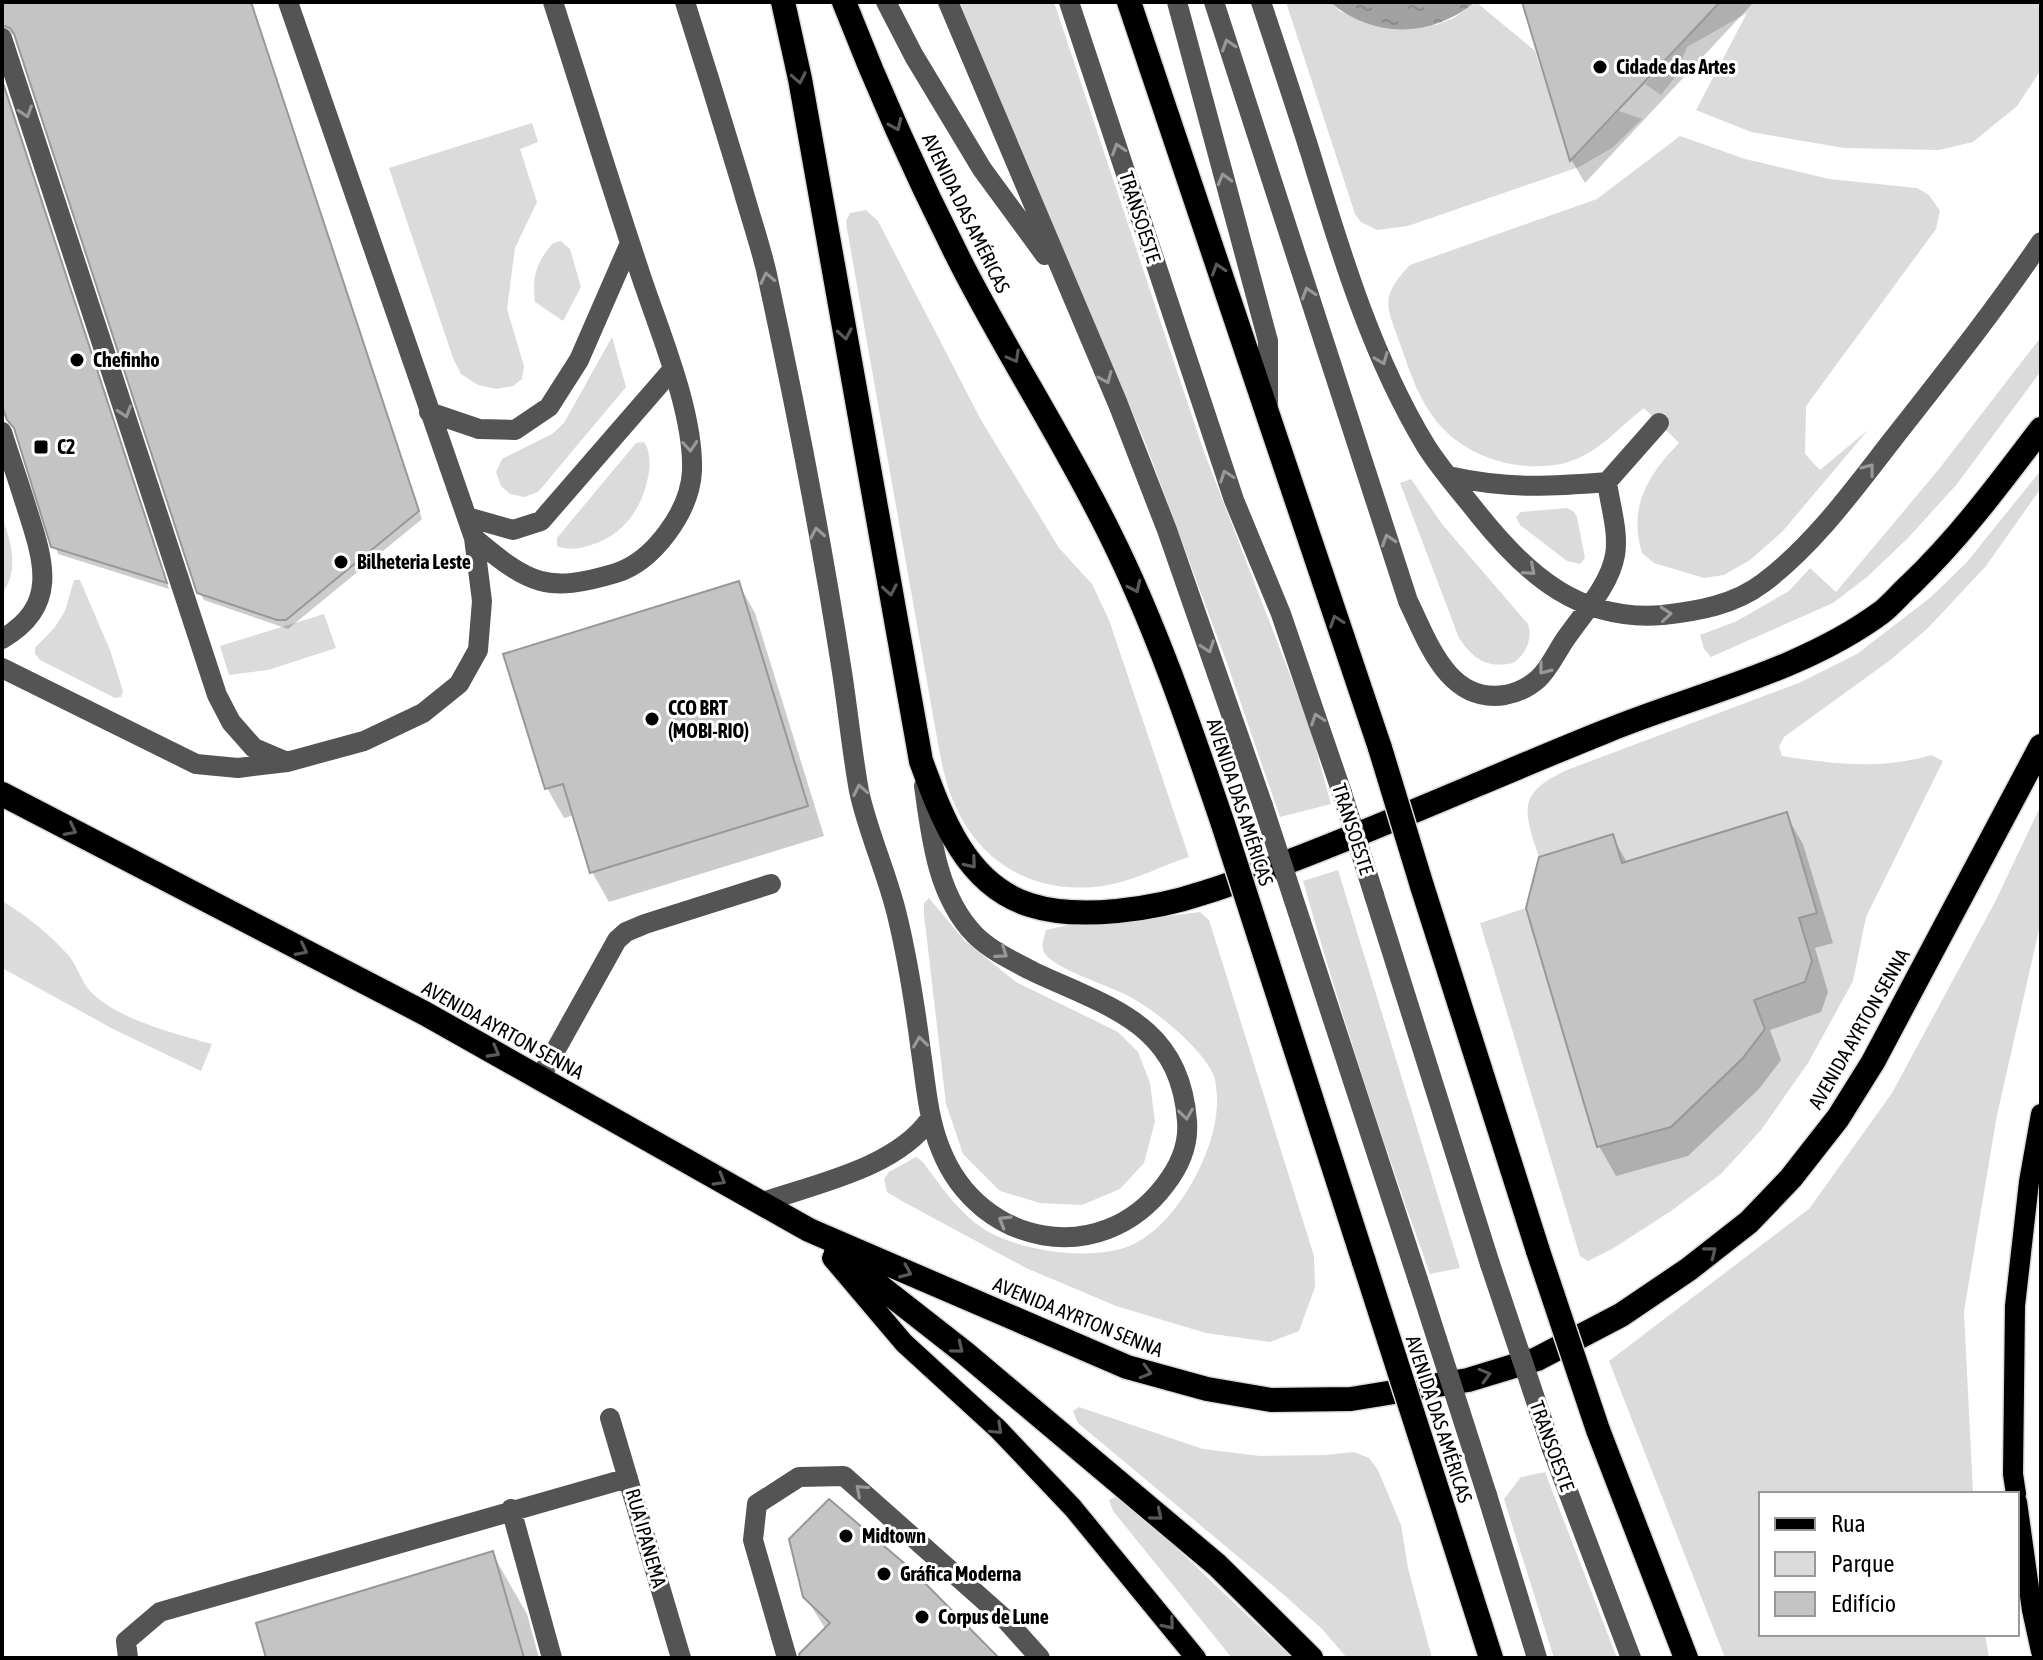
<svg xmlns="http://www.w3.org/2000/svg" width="2043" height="1660" font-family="'Asap Condensed',sans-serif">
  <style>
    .green { fill: #dbdbdb }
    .water { fill: url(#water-ripples) }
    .shadow { fill: #0003 }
    .building { fill: #c4c4c4; stroke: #989898; stroke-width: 2 }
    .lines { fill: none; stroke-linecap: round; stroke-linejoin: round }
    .major-casing { stroke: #dbdbdb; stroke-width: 23 }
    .highway-casing { stroke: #dbdbdb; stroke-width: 27 }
    .minor { stroke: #545454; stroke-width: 20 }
    .major { stroke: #000; stroke-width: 20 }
    .highway { stroke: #000; stroke-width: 24 }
    .highway-bridge-casing { stroke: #dbdbdb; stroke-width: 27; stroke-linecap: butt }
    .minor-bridge { stroke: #545454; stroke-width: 20 }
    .highway-bridge { stroke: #000; stroke-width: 24 }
    .oneway { stroke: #989898 }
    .oneway2 { stroke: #595959 }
    .poi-dot { fill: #000; stroke: #fff; stroke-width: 3 }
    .labels { text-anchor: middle; stroke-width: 6; stroke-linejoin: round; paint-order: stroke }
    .poi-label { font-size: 20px; font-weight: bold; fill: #000; stroke: #fff; text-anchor: start }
    .street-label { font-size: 20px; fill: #000; stroke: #fff }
  </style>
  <defs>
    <pattern id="water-ripples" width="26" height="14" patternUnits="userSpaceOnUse" patternTransform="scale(2)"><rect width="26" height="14" fill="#a2a2a2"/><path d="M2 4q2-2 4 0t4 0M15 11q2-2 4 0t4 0" fill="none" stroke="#8a8a8a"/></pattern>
  </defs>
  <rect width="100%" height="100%" fill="#fff"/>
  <path class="green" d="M957 2H1054L1204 452 1309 724 1331 804 1280 817 1228 666 1145 442Z
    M1286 2H1330L1341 12 1436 25 1454 18 1476 2 1535 51 1571 161 1619 111 1642 119 1612 148 1579 167 1408 226 1377 230 1361 222 1355 214Z
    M1720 2H2041V70L2017 106 1973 142 1939 150 1844 148 1751 132 1696 110 1747 13 1687 47 1675 77 1661 95 1645 84Z
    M532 123 538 142 520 149 537 202 515 248 507 309 524 366 522 379 513 386 496 389 478 385 461 374 453 358 389 168Z
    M1680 136 1745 159 1829 179 1917 188 1929 195 1940 211 1936 229 1806 406 1805 454 1820 470 1868 430 1782 532 1750 560 1724 575 1704 578 1654 563 1642 553C1628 507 1648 475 1679 443L1644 408C1618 428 1598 454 1565 463 1518 474 1463 457 1434 418 1420 400 1410 373 1403 352 1389 310 1376 300 1410 265L1597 199Z
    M866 210 878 221 981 420 1059 548 1092 584 1109 620 1189 857C1163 865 1136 880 1108 885 1041 897 981 867 954 803 945 783 941 760 937 738L847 229 846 221 850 213Z
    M561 241 570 249 581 287 563 321 535 302C532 276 536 263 553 243Z
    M612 337 626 387 538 492 524 497 510 494 501 486 496 472 502 459 552 434 564 423Z
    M2041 337V371L1957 484 1908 538 1867 577 1833 603 1711 657 1704 649 1700 635 1737 621 1789 591 1810 568 1836 592 1939 469Z
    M644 442C650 450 650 462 649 472 643 508 624 536 588 546 578 549 567 550 557 546V538L636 443Z
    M2041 470V488L1986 566 1928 628 1889 661 1784 737 1779 747 1782 756C1831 764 1883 770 1931 755L1943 761 1866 917 1853 981 1808 1063 1761 1130 1721 1174 1671 1211 1612 1249 1588 1261 1580 1256 1480 923 1526 908 1597 1147 1671 1127 1717 1068 1741 1061 1765 1029 1754 1000 1805 982 1812 961 1799 918 1817 912 1787 813 1622 863 1613 834 1539 857C1523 810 1517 793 1567 770L1801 682 1857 654 1931 597 1967 562Z
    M1411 479 1442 524 1528 624C1533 639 1526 654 1513 663 1488 669 1473 659 1459 638L1400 483Z
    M1567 508 1574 512 1577 517 1585 558 1580 564 1567 561 1520 525 1516 517 1521 512Z
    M2 516C11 543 20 569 2 594Z
    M74 580H80L110 650 123 691 121 697 115 698 40 660 35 654V648L55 627 65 611Z
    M324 614 336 648 268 670 229 675 220 646Z
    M2041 805V921L1997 1115 1964 1311 1973 1494H1761V1634H1985L1989 1658H1725L1609 1361 1809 1209 1892 1093 1995 902Z
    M1338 870 1460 1268 1430 1274C1383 1144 1341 1014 1303 881Z
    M929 898 964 940 1016 982 1118 1032 1138 1052 1150 1083 1155 1122 1144 1163 1120 1189 1082 1205 1040 1203 1000 1191 963 1154 946 1104 924 914V903Z
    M2 901C27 916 50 934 69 956 78 967 82 984 92 993 120 1020 175 1034 212 1044L201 1071 115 1030 2 968Z
    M1200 912 1209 920 1314 1256 1315 1287 1299 1331 1270 1342 1206 1333 1116 1306 1026 1268 902 1201 887 1192 884 1179 889 1172 916 1157 923 1162C939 1184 960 1214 984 1229 1020 1252 1097 1263 1136 1243 1179 1221 1218 1148 1217 1100 1217 1094 1216 1083 1214 1076 1202 1047 1149 1004 1120 992 1103 984 1055 968 1045 954 1040 947 1044 937 1046 930L1073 924 1124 922Z
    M1079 1407 1203 1449 1260 1456 1325 1455 1354 1452 1369 1458 1378 1470 1401 1525 1408 1568 1432 1658H1347L1322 1629 1284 1595 1078 1423 1073 1411Z
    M1545 1472 1617 1658H1554L1504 1499 1521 1477Z
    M1115 1497 1125 1499 1292 1658H1232L1113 1511 1109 1500Z"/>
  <path class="water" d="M1330 2H1475C1432 38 1373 39 1330 2Z"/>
  <path class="shadow" d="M2 2H251L422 519 288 629 204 600 199 592 16 35 2 33Z
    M1524 2H1754L1585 183 1572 161Z
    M2 80 169 589 58 554 18 432 9 419 2 399Z
    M738 583 755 613 824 836 609 902 592 872 574 815 564 818 547 788Z
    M1786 815 1803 844 1833 943 1815 948 1828 992 1821 1012 1770 1030 1781 1060 1759 1089 1688 1156 1616 1176 1599 1146 1612 836 1628 864Z
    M492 1553 527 1614 539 1658H269Z
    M805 1596 998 1658H825L826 1630Z"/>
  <path class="building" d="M2 2H251L419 511 286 620H277L197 593 14 34 10 28 2 25Z
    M1522 2H1720L1570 161Z
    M2 80 167 583 51 547 14 428 7 420 2 406Z
    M739 581 808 806 590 873 563 784 545 789 503 654Z
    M1787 812 1817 913 1799 918 1812 961 1805 982 1754 1000 1765 1029 1742 1059 1671 1127 1597 1147 1526 908 1539 857 1613 834 1622 863Z
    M829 1499 911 1569 999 1658H800L799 1654 830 1623 803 1597 789 1539Z
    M493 1551 524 1658H266L256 1623Z"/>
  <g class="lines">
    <defs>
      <path id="major" d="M832 1258 904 1343 998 1429 1073 1508 1196 1658
        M2016 1494 2013 1474 2015 1306 2029 1182 2041 1114
        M2017 1502 2032 1610 2041 1651"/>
      <path id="highway" d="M783 2 800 79 921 761C942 818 966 885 1030 905 1080 921 1155 909 1203 893 1231 885 1258 873 1285 863 1393 822 1497 775 1604 732 1696 694 1801 672 1882 612 1892 604 1901 593 1911 584 1960 537 2000 483 2041 429
        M844 2C879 92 919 181 963 267 1009 356 1064 441 1109 532 1156 626 1189 724 1223 824
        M1129 2 1380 748
        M2 794 426 1014 809 1230 1127 1367 1207 1389 1271 1400 1351 1399 1468 1380 1537 1359 1621 1315 1689 1269 1749 1222 1791 1178 1838 1118 1873 1062 2041 746
        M1422 886 1538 1251
        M1259 936 1364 1262
        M836 1252 965 1353 1217 1565 1311 1658
        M1598 1430 1686 1658
        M1444 1511 1491 1658"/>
    </defs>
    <use href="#major" class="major-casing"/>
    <use href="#highway" class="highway-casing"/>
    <path class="minor" d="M685 2C704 62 723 123 741 183 749 212 759 241 766 270 795 403 821 537 842 672 848 711 852 752 859 791 868 833 887 873 897 915 908 960 915 1006 921 1052 926 1085 928 1119 941 1150 979 1246 1101 1270 1165 1185 1179 1167 1189 1145 1187 1121 1180 1024 1111 1008 1034 972 1015 962 991 951 975 935 937 896 931 837 924 786
      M886 2 914 56 982 169 1045 255
      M948 2 1118 404 1167 530 1263 806
      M1069 2 1234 500 1281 614 1342 793
      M1177 2 1268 341V403
      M1214 2 1408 601C1428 642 1448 704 1505 695 1516 693 1529 687 1538 679 1551 667 1558 648 1569 634 1586 610 1610 584 1615 555 1619 532 1610 505 1607 482
      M1261 2C1278 53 1295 104 1311 155 1341 254 1372 357 1426 446 1441 470 1461 492 1479 515 1527 575 1580 622 1663 615 1698 611 1734 605 1763 583 1814 545 1854 489 1893 439 1944 374 1995 310 2041 242
      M2 38 217 695 231 722 254 748 287 762
      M429 412 479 429 515 430 549 407 579 360 630 243
      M2 432C10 457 19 483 27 509 44 562 59 606 2 639
      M1448 476C1507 489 1546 487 1607 482L1659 423
      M467 517 513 530 541 521 672 370
      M474 538C529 584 546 594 616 573 654 561 690 511 692 471 694 411 659 331 640 273 610 183 582 92 553 2
      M2 668 196 764 238 768 287 762 364 741 423 713 459 684 478 650 482 601 474 538 288 2
      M1374 895 1490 1264
      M1301 922 1418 1280
      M540 1078 617 940 626 932 645 924 771 884
      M760 1203C815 1184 896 1168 930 1119
      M610 1418 681 1658
      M1552 1449 1631 1658
      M1487 1495 1537 1658
      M511 1509 552 1658
      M128 1658 126 1641 160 1612 628 1478
      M787 1658 753 1540 757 1504 799 1477 844 1476 1005 1619 1040 1658"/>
    <use href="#major" class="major"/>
    <use href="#highway" class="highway"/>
    <defs>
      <path id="highway-bridge" d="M1380 748 1422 886
        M1223 824 1259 936
        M1538 1251 1598 1430
        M1364 1262 1444 1511"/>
    </defs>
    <use href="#highway-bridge" class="highway-bridge-casing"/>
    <path class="minor-bridge" d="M1342 793 1374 895
      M1263 806 1301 922
      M1490 1264 1552 1449
      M1418 1280 1487 1495"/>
    <use href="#highway-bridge" class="highway-bridge"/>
  </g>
  <defs><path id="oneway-chevron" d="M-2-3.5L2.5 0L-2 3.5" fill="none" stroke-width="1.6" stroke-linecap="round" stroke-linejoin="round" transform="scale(2)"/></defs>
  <g class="oneway">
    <use href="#oneway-chevron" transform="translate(1228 45) rotate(-108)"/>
    <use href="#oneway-chevron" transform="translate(26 112) rotate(72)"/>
    <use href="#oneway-chevron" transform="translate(1118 149) rotate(-108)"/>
    <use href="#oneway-chevron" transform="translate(1224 179) rotate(-105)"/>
    <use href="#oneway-chevron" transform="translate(767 278) rotate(-102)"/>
    <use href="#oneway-chevron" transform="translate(1308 293) rotate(-108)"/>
    <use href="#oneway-chevron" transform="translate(1382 359) rotate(68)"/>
    <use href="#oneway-chevron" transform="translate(1106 378) rotate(67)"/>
    <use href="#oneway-chevron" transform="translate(125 412) rotate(72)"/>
    <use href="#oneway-chevron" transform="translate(690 446) rotate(86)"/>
    <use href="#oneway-chevron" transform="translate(1869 469) rotate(-52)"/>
    <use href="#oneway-chevron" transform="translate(1226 476) rotate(-109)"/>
    <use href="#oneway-chevron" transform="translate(817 533) rotate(-100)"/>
    <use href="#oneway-chevron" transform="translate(1388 540) rotate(-108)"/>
    <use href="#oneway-chevron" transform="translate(1530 570) rotate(41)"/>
    <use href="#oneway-chevron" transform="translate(1666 614) rotate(-5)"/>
    <use href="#oneway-chevron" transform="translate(1208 647) rotate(71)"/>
    <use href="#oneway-chevron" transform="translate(1544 669) rotate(128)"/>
    <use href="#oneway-chevron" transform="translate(1317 719) rotate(-109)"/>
    <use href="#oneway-chevron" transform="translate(860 790) rotate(-101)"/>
    <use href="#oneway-chevron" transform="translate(1002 953) rotate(35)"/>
    <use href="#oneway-chevron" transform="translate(920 1042) rotate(-98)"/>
    <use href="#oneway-chevron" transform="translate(1186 1114) rotate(82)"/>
    <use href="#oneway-chevron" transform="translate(1004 1221) rotate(-149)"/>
    <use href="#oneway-chevron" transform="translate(861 1490) rotate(-138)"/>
  </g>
  <g class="oneway2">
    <use href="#oneway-chevron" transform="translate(799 78) rotate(79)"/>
    <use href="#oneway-chevron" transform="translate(896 125) rotate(66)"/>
    <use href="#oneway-chevron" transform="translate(1218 269) rotate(-108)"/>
    <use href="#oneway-chevron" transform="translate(845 334) rotate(80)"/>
    <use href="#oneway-chevron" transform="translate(1014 357) rotate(61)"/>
    <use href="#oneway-chevron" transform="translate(1135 587) rotate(65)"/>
    <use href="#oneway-chevron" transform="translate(890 590) rotate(80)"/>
    <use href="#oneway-chevron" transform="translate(1336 621) rotate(-109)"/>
    <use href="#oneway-chevron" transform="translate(71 830) rotate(27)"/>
    <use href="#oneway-chevron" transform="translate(971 863) rotate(50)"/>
    <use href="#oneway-chevron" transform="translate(302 950) rotate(27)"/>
    <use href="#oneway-chevron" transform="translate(494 1052) rotate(29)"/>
    <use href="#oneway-chevron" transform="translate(720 1180) rotate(30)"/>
    <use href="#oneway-chevron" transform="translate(1711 1252) rotate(-38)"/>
    <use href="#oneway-chevron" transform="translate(906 1272) rotate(23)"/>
    <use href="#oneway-chevron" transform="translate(958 1348) rotate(39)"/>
    <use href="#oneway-chevron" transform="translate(1146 1372) rotate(16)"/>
    <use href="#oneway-chevron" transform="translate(1485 1375) rotate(-16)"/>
    <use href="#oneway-chevron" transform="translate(997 1429) rotate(44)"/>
    <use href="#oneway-chevron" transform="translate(1157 1515) rotate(40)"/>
    <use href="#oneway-chevron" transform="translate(1169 1624) rotate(50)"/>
  </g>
  <g class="poi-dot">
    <circle cx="1600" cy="67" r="8"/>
    <circle cx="77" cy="360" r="8"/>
    <rect x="33" y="439" width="16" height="16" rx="4"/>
    <circle cx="341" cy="562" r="8"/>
    <circle cx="652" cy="719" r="8"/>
    <circle cx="846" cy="1536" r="8"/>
    <circle cx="884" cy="1574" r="8"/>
    <circle cx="922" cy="1617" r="8"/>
  </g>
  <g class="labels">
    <g class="poi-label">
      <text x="1616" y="74">Cidade das Artes</text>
      <text x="93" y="367">Chefinho</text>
      <text x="57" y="454">C2</text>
      <text x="357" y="569">Bilheteria Leste</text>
      <text x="668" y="715">CCO BRT<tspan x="668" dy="23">(MOBI-RIO)</tspan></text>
      <text x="862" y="1543">Midtown</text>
      <text x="900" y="1581">Gráfica Moderna</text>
      <text x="938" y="1624">Corpus de Lune</text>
    </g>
    <g class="street-label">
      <text transform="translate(966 213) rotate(64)" y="7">AVENIDA DAS AMÉRICAS</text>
      <text transform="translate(1140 217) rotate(72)" y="7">TRANSOESTE</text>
      <text transform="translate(1240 802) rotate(72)" y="7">AVENIDA DAS AMÉRICAS</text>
      <text transform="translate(1353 829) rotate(72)" y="7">TRANSOESTE</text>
      <text transform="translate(1859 1029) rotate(-60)" y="7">AVENIDA AYRTON SENNA</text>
      <text transform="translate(503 1030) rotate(29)" y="7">AVENIDA AYRTON SENNA</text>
      <text transform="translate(1078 1317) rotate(22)" y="7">AVENIDA AYRTON SENNA</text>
      <text transform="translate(1439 1419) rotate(72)" y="7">AVENIDA DAS AMÉRICAS</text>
      <text transform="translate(1552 1446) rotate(70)" y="7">TRANSOESTE</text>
      <text transform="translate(646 1538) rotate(74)" y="7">RUA IPANEMA</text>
    </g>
  </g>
  <rect width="2043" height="1660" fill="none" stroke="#000000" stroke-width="8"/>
  <rect x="1759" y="1492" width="260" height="144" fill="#ffffff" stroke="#999999" stroke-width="2"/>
  <rect x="1775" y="1518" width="40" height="12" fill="#000000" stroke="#999999" stroke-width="2"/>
  <text x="1831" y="1532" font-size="24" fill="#000000">Rua</text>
  <rect x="1775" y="1552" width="40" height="24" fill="#dbdbdb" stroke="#999999" stroke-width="2"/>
  <text x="1831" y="1572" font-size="24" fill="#000000">Parque</text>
  <rect x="1775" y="1592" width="40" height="24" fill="#c4c4c4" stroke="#999999" stroke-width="2"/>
  <text x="1831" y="1612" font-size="24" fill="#000000">Edifício</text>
</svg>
